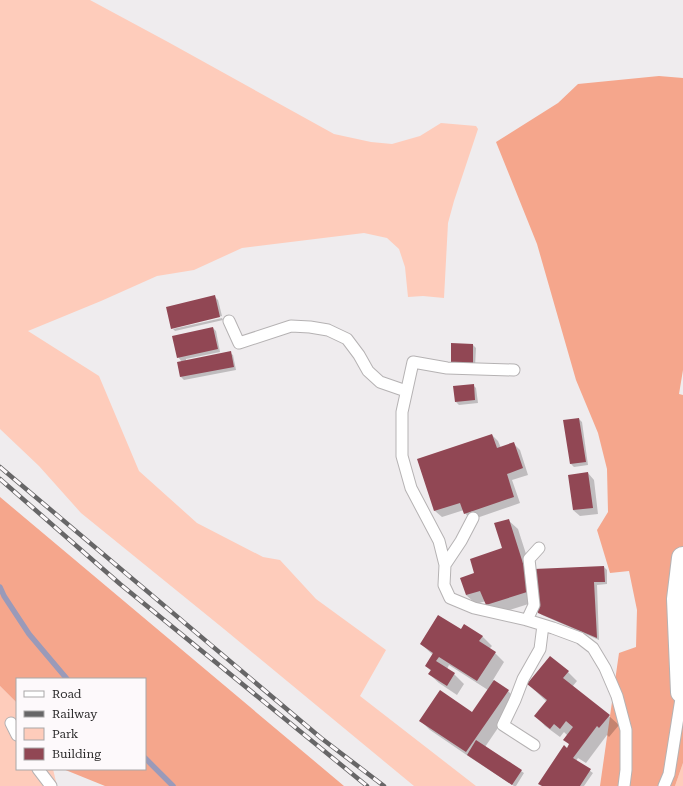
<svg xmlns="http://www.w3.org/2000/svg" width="683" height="786" font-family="'Roboto Serif',serif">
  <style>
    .green { fill: #feccbb }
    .forest { fill: #f5a68c }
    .shadow { fill: #0003 }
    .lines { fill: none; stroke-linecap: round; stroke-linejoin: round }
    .stream { stroke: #9a9ab9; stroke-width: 5.5 }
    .building { fill: #914754 }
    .service-casing { stroke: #b5b2b3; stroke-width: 13 }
    .minor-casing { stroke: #b5b2b3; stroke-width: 24 }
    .service { stroke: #fff; stroke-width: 11 }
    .minor { stroke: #fff; stroke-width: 22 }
    .rail-casing { stroke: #676667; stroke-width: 4.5 }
    .rail { stroke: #fdf9fb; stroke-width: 3; stroke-dasharray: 9; stroke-linecap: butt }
  </style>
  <rect width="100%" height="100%" fill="#efecee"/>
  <path class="green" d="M0 0H90L168 42 334 134 371 142 392 144 420 136 441 123 476 126 478 129 454 201 448 223 444 298 423 296 408 297 405 267 399 249 387 238 364 233 242 248 194 270 157 276 101 301 28 331 99 376 139 471 197 523 263 557 280 560 316 599 386 650 360 696 476 786H414L224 629 81 513 39 466 0 429Z
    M0 686 17 703V769H53L57 786H0Z
    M683 763V786H675Z"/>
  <path class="forest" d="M659 76 683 78V370L679 394 683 395V763L675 786H600L619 653 636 647 637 610 629 571 610 573 597 530 608 512 607 469 598 433 576 380 537 244 496 142 558 103 578 84Z
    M0 497 344 786H105L63 769H145V679H17V703L0 686Z"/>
  <path class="shadow" d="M215 297 218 300 222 316 172 327V329V328L167 308Z
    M222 318 223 320 175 331 173 329Z
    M213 328 216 331 220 352 186 359V361L230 353 233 355 236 370 184 380 181 377 178 362H182L178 357Z
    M473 345 476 348 475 367H455Z
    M473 385 476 388 478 403 459 405 456 402Z
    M579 419 582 422 588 465 574 467 571 464 565 421Z
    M492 435 498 441 501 448 514 444 520 450 528 475 512 480 520 503 471 520 465 513 464 510 442 517 435 511 418 460Z
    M588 473 594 480 598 514 580 516 573 510Z
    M508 520 518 529 536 585 604 567 607 570V584L597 585 599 640 542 615 539 612 538 601 497 614 487 604 486 601 476 604 466 595 476 573 503 549Z
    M461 631 482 636 492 646 489 649 495 653 504 662 493 680 508 691 517 700 485 747 524 773 516 786H514L471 758 430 730 420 720 472 714 488 690 449 665 447 669 454 674 464 684 457 695 439 683 429 674 431 671 426 666 433 655 421 644Z
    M568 672 577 681 572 687 609 716 619 725 609 737 607 735 586 763 578 758 576 761 593 773 584 786H542L570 745 565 740 568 736 564 732 560 737 545 726 536 716 547 702 528 684Z"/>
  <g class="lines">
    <path class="stream" d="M0 587 4 596 29 634 67 679
      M145 758 173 786"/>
  </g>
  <path class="building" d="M215 295 220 317 171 329 166 307Z
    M213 327 218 349 177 358 172 336Z
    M451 343 473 344V365L451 364Z
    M231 351 234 367 180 377 177 362Z
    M474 384 475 400 455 402 453 386Z
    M579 418 586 462 570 464 563 420Z
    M492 434 497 448 514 442 523 468 507 474 514 497 464 514 460 503 434 511 417 459Z
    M588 472 593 508 573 510 568 475Z
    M509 519 527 576V592L486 605 480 591 466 595 460 578 474 573 470 559 502 548 494 523Z
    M604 566 605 582H594L597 638 538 613 534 569Z
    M438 615 461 629 464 624 483 636 479 641 496 652 477 681 439 657 436 661 455 673 447 686 428 674 431 670 425 666 433 653 420 644Z
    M550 656 569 671 563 678 610 715 599 728 597 726 573 758 591 769 580 786H542L538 784 564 745 567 748 569 744 563 740 573 727 566 721 560 729 554 724 550 729 534 716 547 700 527 684Z
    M494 680 509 690 466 752 419 721 440 690 472 712Z
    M476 740 522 770 512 785 467 755Z"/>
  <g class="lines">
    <defs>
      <path id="service" d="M229 321 239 343 291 326 310 327 328 330 347 339 359 355 368 371 380 382 406 391
        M514 370 447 368 413 362 402 412V456L411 488 439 541 445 565 444 585 450 598 474 608 527 620 553 628 580 638 593 648 605 668 617 696 626 730V770L624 786
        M445 565 461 541 473 518
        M527 620 534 605 529 559 539 548
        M11 723 17 735
        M534 745 503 725 515 700 523 679 540 649 543 625
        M38 769 51 786
        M664 786 669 774 682 692"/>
      <path id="minor" d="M682 692 678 599 683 558"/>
    </defs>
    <use href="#service" class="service-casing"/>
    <use href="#minor" class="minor-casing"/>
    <use href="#service" class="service"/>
    <use href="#minor" class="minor"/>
    <defs>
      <path id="rail" d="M0 467 321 738 384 786
        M0 479 120 584 367 786"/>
    </defs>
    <use href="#rail" class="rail-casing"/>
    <use href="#rail" class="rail"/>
  </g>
  <rect x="16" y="678" width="130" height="92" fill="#fdf9fb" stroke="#a9a7a8"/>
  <rect x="24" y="691" width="20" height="6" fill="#ffffff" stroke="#a9a7a8"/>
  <text x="52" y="698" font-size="12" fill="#2c2b2c">Road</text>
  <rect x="24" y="711" width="20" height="6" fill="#676667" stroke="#a9a7a8"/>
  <text x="52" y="718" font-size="12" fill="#2c2b2c">Railway</text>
  <rect x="24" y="728" width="20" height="12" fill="#feccbb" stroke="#a9a7a8"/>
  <text x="52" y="738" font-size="12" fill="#2c2b2c">Park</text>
  <rect x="24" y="748" width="20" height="12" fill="#914754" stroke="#a9a7a8"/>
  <text x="52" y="758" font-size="12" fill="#2c2b2c">Building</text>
</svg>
